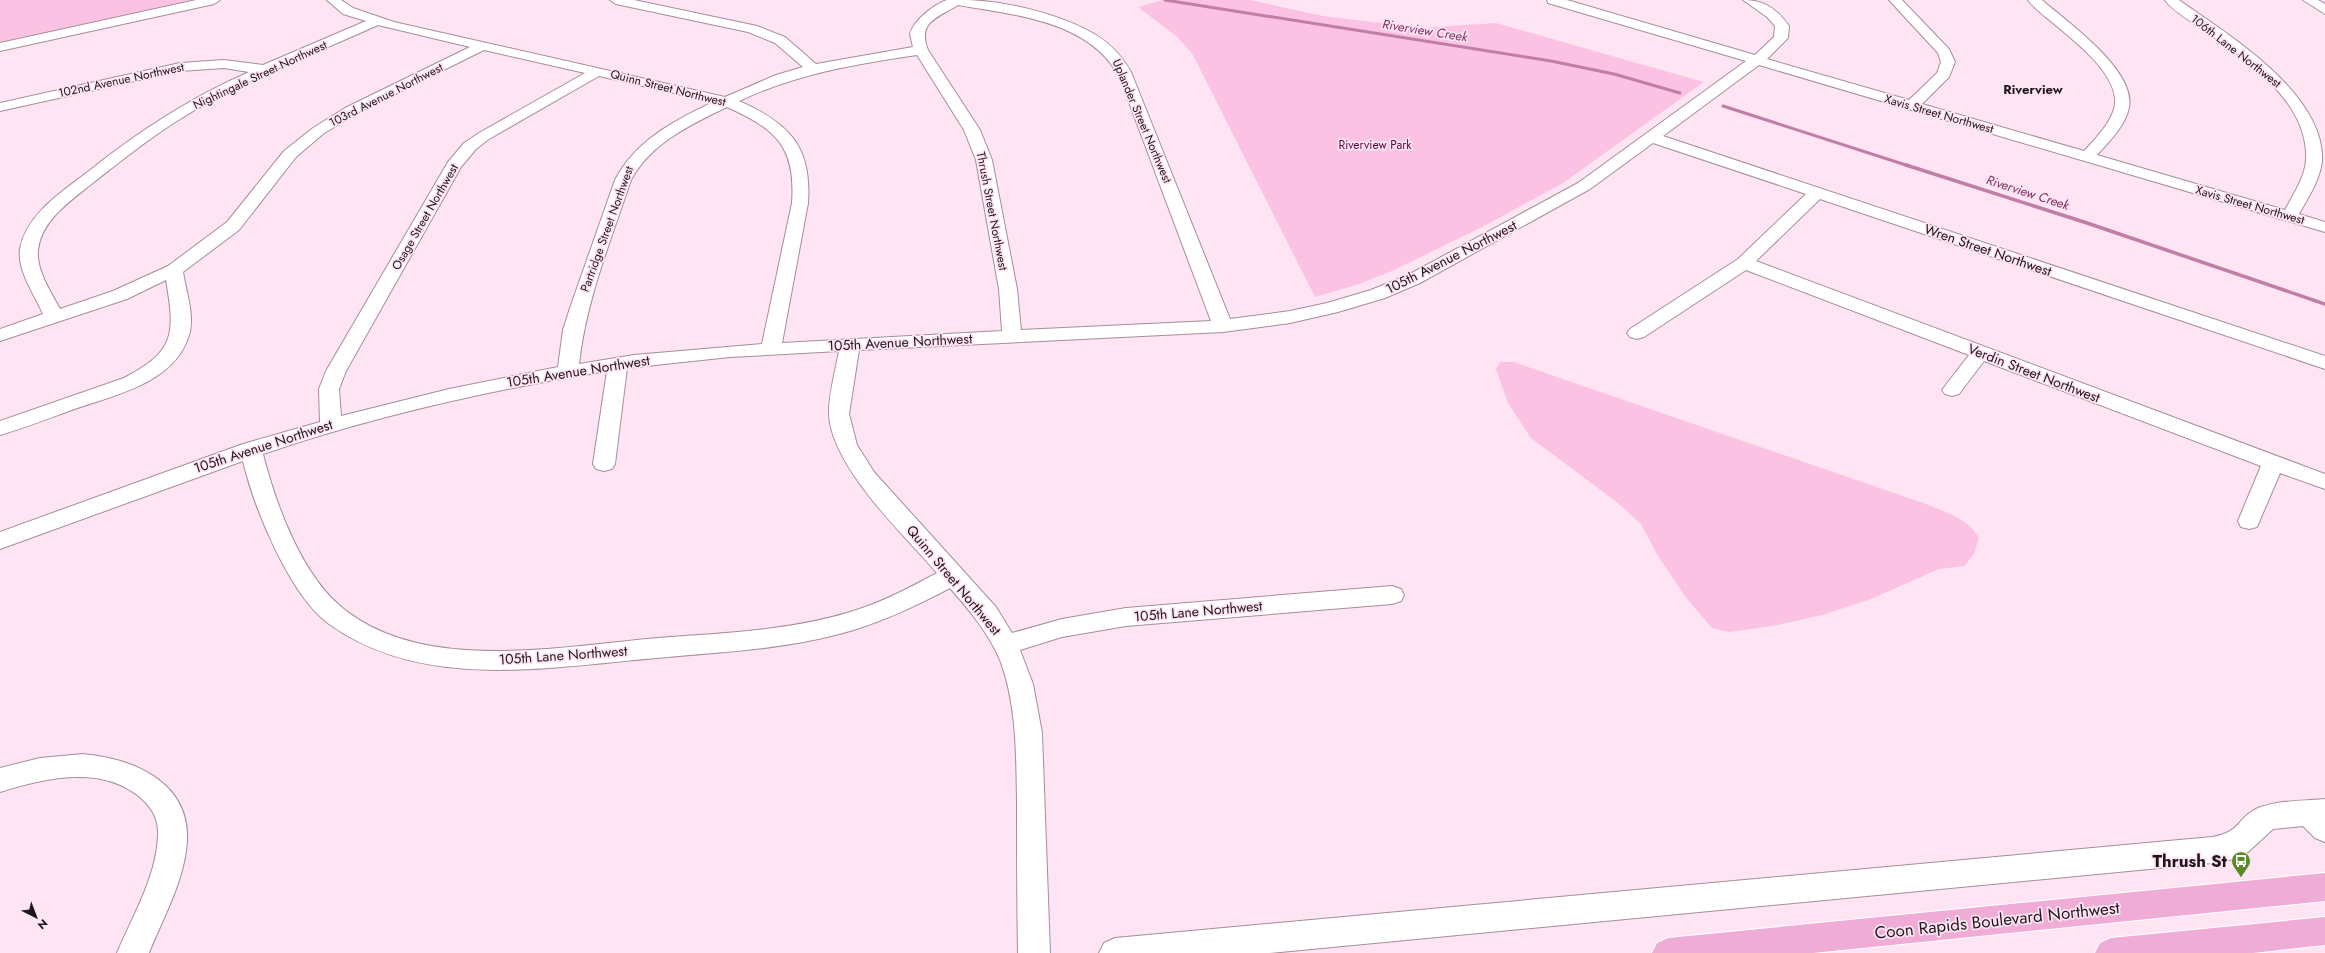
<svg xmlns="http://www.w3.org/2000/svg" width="2325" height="953" font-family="Jost,sans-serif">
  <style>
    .green { fill: #fcc2e4 }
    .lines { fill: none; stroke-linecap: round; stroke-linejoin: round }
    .stream-far1 { stroke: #c07da6; stroke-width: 3 }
    .stream { stroke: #c07da6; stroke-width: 3.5 }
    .minor-casing { stroke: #a58d9b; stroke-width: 2 }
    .major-casing { stroke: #fff; stroke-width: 2 }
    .minor { fill: #fff; fill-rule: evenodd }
    .major { fill: #eeacd6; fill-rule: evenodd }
    .labels { text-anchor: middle; stroke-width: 3.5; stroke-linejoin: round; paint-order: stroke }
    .far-street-label { font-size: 12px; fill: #1f161b; stroke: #ffe4f3 }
    .far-park-label { font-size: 12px; fill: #580441; stroke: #ffe4f3 }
    .far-water-label { font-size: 13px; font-style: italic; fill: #813166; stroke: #ffe4f3 }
    .far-neighbourhood-label { font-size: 13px; font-weight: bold; fill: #1f161b; stroke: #ffe4f3 }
    .street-label { font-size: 14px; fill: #1f161b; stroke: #ffe4f3 }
    .near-poi-label { font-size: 17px; font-weight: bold; fill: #1f161b; stroke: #ffe4f3; text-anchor: end }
    .near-street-label { font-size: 17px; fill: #1f161b; stroke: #ffe4f3 }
  </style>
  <rect width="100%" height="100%" fill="#ffe4f3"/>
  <path class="green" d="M0 0H201L0 44Z
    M1163 0H1250L1323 16 1421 28 1496 23 1704 82 1563 183 1484 226 1392 271 1356 285 1315 297 1192 53 1176 36 1138 7Z
    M1500 362H1514L1525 366 1926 504C1945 512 1969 519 1979 538L1974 554 1964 566 1939 569 1871 599 1822 615 1772 626 1729 632 1712 628 1687 599 1658 556 1641 524 1618 503 1531 438 1508 403 1496 369Z"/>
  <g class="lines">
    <path class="stream-far1" d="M1165 0 1551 61 1614 74 1680 93
      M1723 106 1909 166"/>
    <path class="stream" d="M1906 165 2087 223 2325 304"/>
    <defs>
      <path id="minor" d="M196 0H220L214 4 0 51V43Z
        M327 0H341L353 8 394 22 725 97 776 75 803 67 775 43 748 32 616 4 610 0H634L757 26 785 37 816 64 913 47 910 34C914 20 933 5 947 0 950 0 957 0 962 0 1003 0 1061 14 1096 35 1112 45 1122 56 1131 72L1230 319 1290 311 1327 303 1371 290 1408 275 1578 183 1746 61 1548 3 1547 0H1567L1755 55 1774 37 1775 26 1767 17 1743 0C1764 0 1776 8 1789 26L1788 38 1767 59 1909 100 1937 73 1941 62 1938 53 1889 0H1902L1949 49 1955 62 1949 77 1922 104 2084 151C2095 139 2109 125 2114 109 2123 77 2074 41 2053 23 2045 16 2034 9 2028 0H2042C2067 22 2136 70 2129 107 2126 125 2109 142 2097 155L2285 210C2293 195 2305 177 2306 160 2309 103 2249 62 2208 33 2196 24 2173 12 2165 0H2179C2227 34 2325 93 2322 161 2320 180 2308 198 2299 214L2325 222V232L1759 65 1663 136 2325 356V369L1820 199 1756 261 2325 474V489L2280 473 2257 527 2249 529 2241 527 2238 521 2261 466 1984 361 1959 394 1952 396 1945 394 1942 390 1969 355 1746 270 1644 337 1637 339 1630 337 1627 333 1630 329 1738 259 1806 194 1653 143 1590 189 1420 283 1385 298 1338 312 1290 323 1223 332 859 350 849 414 857 445 874 472 996 607 1012 633 1062 619 1126 608 1392 586 1401 589 1404 595 1401 601 1392 604 1126 626 1062 637 1020 650 1033 684 1042 733 1050 953H1018C1017 902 1017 852 1017 801 1016 754 1017 705 1000 660 988 632 970 611 950 588 914 607 878 624 839 634 779 650 718 652 657 658 550 667 424 692 329 624 290 596 254 508 243 461L0 549V532L243 444 320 422 319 389 326 371 448 162 464 143 479 133 585 73 484 50 355 114 323 134 296 157 239 230 183 272C186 292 196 318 188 338 172 385 110 396 69 411 47 419 24 428 0 435V421L124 378C176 351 175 333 166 280L127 299 0 341V329L43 314C35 295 17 271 20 249 26 214 63 191 89 171 139 131 190 98 249 72L224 68 180 71 0 111V103L180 63 224 60 263 65 366 21 343 14ZM958 5C1015 15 1094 21 1121 81L1211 321 1021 330 1017 289 992 160 980 130 928 50C917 22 937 18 958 5ZM378 25 470 47 345 108 313 128 284 151 227 222 168 266 113 291 60 309C51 292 36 270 38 250 41 220 73 199 94 182 121 161 148 139 177 121 240 81 310 56 378 25ZM917 55 964 130 976 160 999 289 1002 331 782 343 808 203C812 146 789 123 739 101 796 74 855 64 917 55ZM599 76 713 102C674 121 636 140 615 180L570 308 563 330 558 367 449 389 341 416 339 389 346 371 461 167 476 149 489 139ZM727 107C776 129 796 147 792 203L762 344 634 355 579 364C586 300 611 240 631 180 651 143 690 125 727 107ZM839 351C836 368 828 398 829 415 832 467 903 534 937 573 909 588 881 603 850 612 788 631 722 633 658 638 562 646 427 674 345 610 302 577 276 505 263 454 375 416 490 390 607 371L593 464 596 469 604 471 612 469 615 464 627 368 730 357Z
        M2303 0H2318L2325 4V14Z
        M83 754C137 759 196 785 186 851 181 887 162 920 149 953H117C133 915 156 878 158 836 159 821 153 809 142 799 103 764 45 778 0 792V768L40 758Z
        M2325 799V842L2315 838 2303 826 2273 829 2248 852 2230 860 2212 863 1270 953H1099L1104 943 1115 938 2212 837C2242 832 2236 818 2258 808 2278 800 2304 801 2325 799Z"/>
      <path id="major" d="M2325 873V901L1813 953H1652L1657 943 1668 938Z
        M2325 917V945L2253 953H2095L2100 943 2111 938Z"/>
    </defs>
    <use href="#minor" class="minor-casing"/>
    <use href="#major" class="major-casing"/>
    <use href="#minor" class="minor"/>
    <use href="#major" class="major"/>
  </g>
  <defs>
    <symbol id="bus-pin" viewBox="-11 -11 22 30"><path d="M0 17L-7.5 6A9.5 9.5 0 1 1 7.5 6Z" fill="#588c25" stroke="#ffe4f3"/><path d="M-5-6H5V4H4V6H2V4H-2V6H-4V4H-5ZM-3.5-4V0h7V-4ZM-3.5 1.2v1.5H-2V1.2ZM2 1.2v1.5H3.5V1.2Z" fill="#fff"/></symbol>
  </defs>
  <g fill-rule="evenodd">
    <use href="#bus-pin" x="2230" y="850" width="22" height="30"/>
  </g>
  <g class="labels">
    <g class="far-street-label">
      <text transform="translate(2236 51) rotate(38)" y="4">106th Lane Northwest</text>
      <text transform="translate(260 75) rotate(-25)" y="4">Nightingale Street Northwest</text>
      <text transform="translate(121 80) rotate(-12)" y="4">102nd Avenue Northwest</text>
      <text transform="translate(668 88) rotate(14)" y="4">Quinn Street Northwest</text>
      <text transform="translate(386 95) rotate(-27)" y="4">103rd Avenue Northwest</text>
      <text transform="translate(1939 114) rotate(16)" y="4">Xavis Street Northwest</text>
      <text transform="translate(1142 121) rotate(67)" y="4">Uplander Street Northwest</text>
      <text transform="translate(2250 205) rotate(16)" y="4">Xavis Street Northwest</text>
      <text transform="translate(992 211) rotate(79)" y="4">Thrush Street Northwest</text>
      <text transform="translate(425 217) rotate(-60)" y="4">Osage Street Northwest</text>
      <text transform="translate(607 229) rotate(-70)" y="4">Partridge Street Northwest</text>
    </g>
    <g class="far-park-label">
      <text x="1375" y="149">Riverview Park</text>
    </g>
    <g class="far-water-label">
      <text transform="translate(1425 30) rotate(9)" y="5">Riverview Creek</text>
      <text transform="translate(2028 192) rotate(18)" y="5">Riverview Creek</text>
    </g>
    <g class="far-neighbourhood-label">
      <text x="2033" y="94">Riverview</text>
    </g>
    <g class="street-label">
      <text transform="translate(1988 250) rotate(19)" y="5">Wren Street Northwest</text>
      <text transform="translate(1451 257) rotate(-27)" y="5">105th Avenue Northwest</text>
      <text transform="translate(900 342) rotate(-3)" y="5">105th Avenue Northwest</text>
      <text transform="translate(578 371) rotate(-9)" y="5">105th Avenue Northwest</text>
      <text transform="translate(2034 373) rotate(21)" y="5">Verdin Street Northwest</text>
      <text transform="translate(263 446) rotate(-18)" y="5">105th Avenue Northwest</text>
      <text transform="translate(954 580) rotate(50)" y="5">Quinn Street Northwest</text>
      <text transform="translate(1198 611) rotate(-5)" y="5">105th Lane Northwest</text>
      <text transform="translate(563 655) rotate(-4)" y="5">105th Lane Northwest</text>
    </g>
    <g class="near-poi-label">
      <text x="2227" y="867">Thrush St</text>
    </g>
    <g class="near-street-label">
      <text transform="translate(1997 920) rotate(-6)" y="6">Coon Rapids Boulevard Northwest</text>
    </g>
  </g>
  <g transform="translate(36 917) rotate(138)" stroke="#ffe4f3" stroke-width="3" paint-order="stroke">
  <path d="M0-3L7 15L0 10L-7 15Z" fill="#1f161b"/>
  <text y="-6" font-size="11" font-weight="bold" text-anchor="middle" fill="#1f161b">N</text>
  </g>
</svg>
